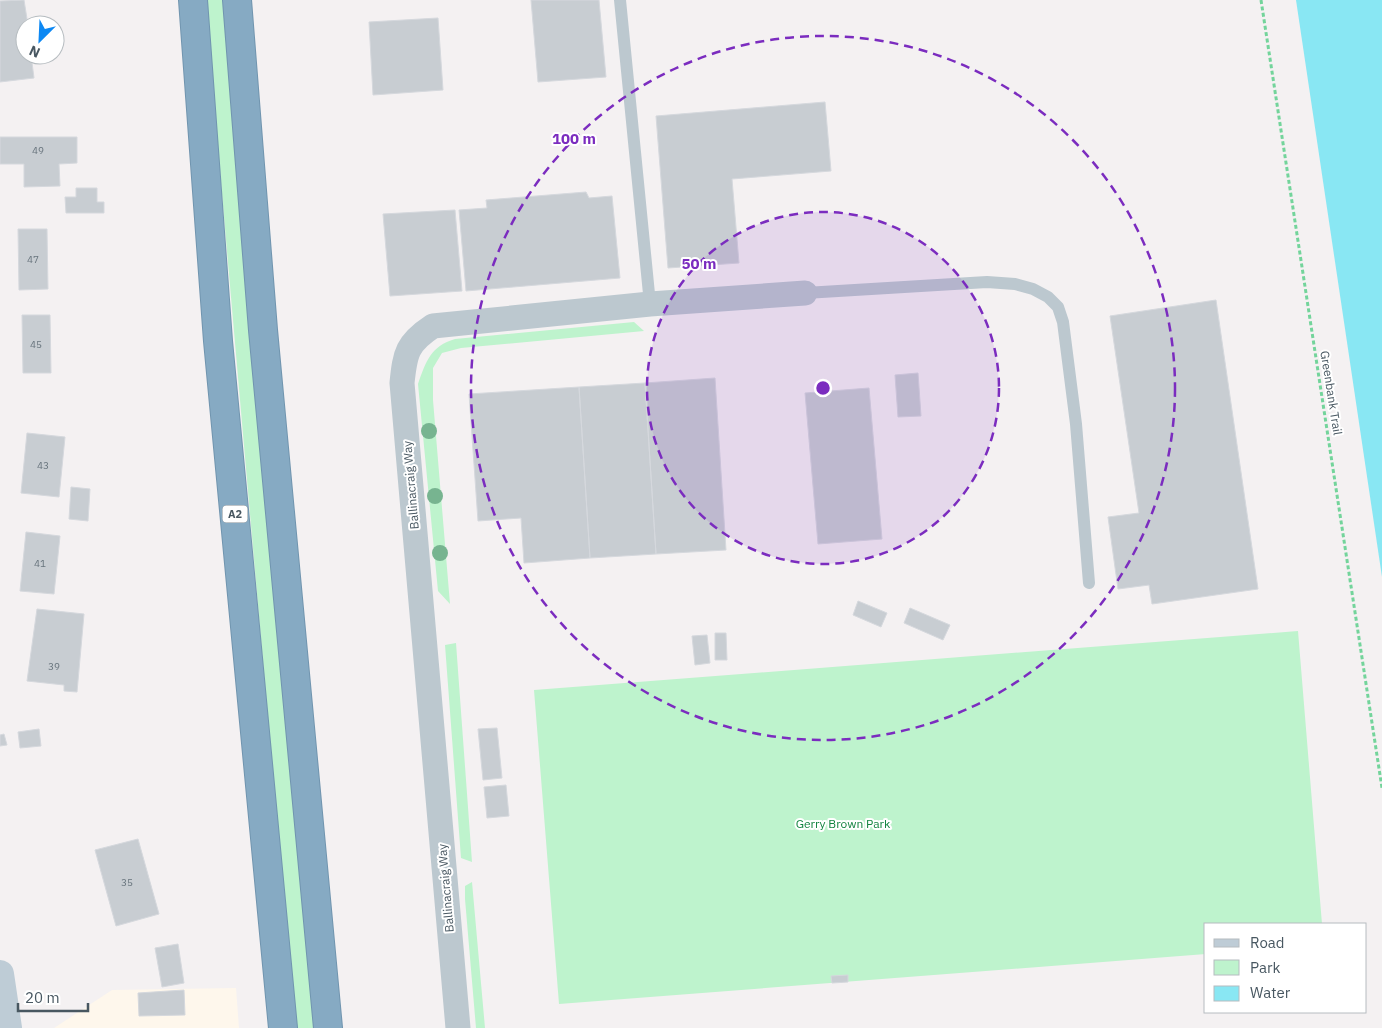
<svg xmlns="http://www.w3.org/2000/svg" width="1382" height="1028" font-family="'IBM Plex Sans',sans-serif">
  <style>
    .commercial { fill: #fef7ec }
    .green { fill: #bef3cd }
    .water { fill: #89e7f3 }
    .building { fill: #c8cdd2; stroke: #d5d8dd }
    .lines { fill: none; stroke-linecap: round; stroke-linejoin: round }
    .highway-casing { stroke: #7195af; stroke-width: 30 }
    .path { stroke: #73d49b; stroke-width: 3; stroke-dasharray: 4 2.5; stroke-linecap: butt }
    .lane { stroke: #bcc8cf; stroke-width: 12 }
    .street { stroke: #bcc8cf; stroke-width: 25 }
    .secondary { stroke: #beccd6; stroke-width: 28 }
    .highway { stroke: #86aac3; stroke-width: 28 }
    .tree { fill: #77b490 }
    .ring { fill: none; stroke: #7b2cbf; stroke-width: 2.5; stroke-dasharray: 9 6 }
    .labels { text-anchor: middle; stroke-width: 4; stroke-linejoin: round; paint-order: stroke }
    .number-label { font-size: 10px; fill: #68747d }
    .shield { fill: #fff; stroke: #7f8990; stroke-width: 1 }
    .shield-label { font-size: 11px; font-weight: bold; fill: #485761 }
    .street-label { font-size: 12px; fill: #485761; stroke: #fff }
    .park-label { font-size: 12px; fill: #11833f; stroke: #fff }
    .centre { fill: #7b2cbf; stroke: #fff; stroke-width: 2.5 }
    .ring-label { font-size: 15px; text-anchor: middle; font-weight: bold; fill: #7b2cbf; stroke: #fff; stroke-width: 4; stroke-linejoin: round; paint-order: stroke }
  </style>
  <rect width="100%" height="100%" fill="#f4f1f2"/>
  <path class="commercial" d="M236 988 239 1028H54L112 990Z"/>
  <path class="green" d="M205 0H224L317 1028H295Z
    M634 322 644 331 461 348 442 353 433 368V400L450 604 438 591 418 384C426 361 431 346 455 339Z
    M1298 631 1322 924H1206V954L559 1004 534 690Z
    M456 643 472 862 461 858 445 645Z
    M472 882 485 1028H476L465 899V886Z"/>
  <path class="water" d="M1296 0H1382V577Z"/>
  <path class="building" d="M24 0 28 25H25V55H31L34 78 0 82V1Z
    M531 0H599L606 77 538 82Z
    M438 18 443 90 373 95 369 22Z
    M825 102 831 171 732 179 739 263 668 268 656 116Z
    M0 137H77V163L59 164 60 186 24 187V164H0Z
    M76 188H97V202H104V213H66L65 197H76Z
    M586 192 589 198 612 196 620 278 466 291 459 210 487 208 486 200Z
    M455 210 462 291 390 296 383 214Z
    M18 229H47L48 289 19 290Z
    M1216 300 1258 589 1152 604 1149 585 1118 589 1108 517 1139 513 1110 316Z
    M22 315H50L51 373H23Z
    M918 373 921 416 898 417 895 375Z
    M715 378 726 550 656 554 645 383Z
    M645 383 656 554 590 558 579 387Z
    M579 387 590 558 524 563 521 518 478 521 469 394Z
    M869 388 882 539 818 544 805 393Z
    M27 433 65 437 59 497 21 493Z
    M71 487 90 489 88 521 69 519Z
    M26 532 60 536 54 594 20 591Z
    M858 601 887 613 881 627 853 615Z
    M910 608 950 625 943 640 904 623Z
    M37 609 84 614 77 692 64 691V685L27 681Z
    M715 633H726L727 660H715Z
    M707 635 710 663 695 665 692 636Z
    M497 728 502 778 483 780 478 729Z
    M39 729 41 746 20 748 18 732Z
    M4 734 7 745 0 746V735Z
    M506 785 509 816 487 818 484 787Z
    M138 839 159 914 116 926 95 850Z
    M178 944 184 983 162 987 155 948Z
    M848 975V982L832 983 831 976Z
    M184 990 185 1015 139 1016 138 993Z"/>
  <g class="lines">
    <defs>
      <path id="highway" d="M193 0 218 341 283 1028
        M237 0 263 330 328 1028"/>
    </defs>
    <use href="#highway" class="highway-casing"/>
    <path class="path" d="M1261 0 1382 788"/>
    <path class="lane" d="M620 0 650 304
      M805 293 987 282 1015 284 1033 289 1048 297 1058 307 1063 322 1076 424 1089 583"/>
    <path class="street" d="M458 1028 402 383C405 353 407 343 433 326L650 304 805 293"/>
    <path class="secondary" d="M0 974 8 1028"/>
    <use href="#highway" class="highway"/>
  </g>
  <g class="tree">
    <circle cx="429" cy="431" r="8"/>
    <circle cx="435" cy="496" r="8"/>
    <circle cx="440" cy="553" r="8"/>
  </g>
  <circle cx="823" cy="388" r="176" fill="#7b2cbf" fill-opacity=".12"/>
  <g class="ring">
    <circle cx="823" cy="388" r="176"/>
    <circle cx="823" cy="388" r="352"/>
  </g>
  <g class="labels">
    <g class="number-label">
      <text x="38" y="154">49</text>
      <text x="33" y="263">47</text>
      <text x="36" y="348">45</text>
      <text x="43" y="469">43</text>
      <text x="40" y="567">41</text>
      <text x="54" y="670">39</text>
      <text x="127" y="886">35</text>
    </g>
    <rect class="shield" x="222.5" y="505.5" width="25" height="17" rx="4"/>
    <g class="shield-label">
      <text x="235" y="518">A2</text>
    </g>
    <g class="street-label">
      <text transform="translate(1331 393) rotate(81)" y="4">Greenbank Trail</text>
      <text transform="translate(411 485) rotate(-95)" y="4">Ballinacraig Way</text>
      <text transform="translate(446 888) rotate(-95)" y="4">Ballinacraig Way</text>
    </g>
    <g class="park-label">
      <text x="843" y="828">Gerry Brown Park</text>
    </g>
  </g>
  <circle cx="823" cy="388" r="8" class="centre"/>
  <g class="ring-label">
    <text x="574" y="144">100 m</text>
    <text x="699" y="269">50 m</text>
  </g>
  <rect x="1204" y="923" width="162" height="90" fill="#ffffff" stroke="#b6bcc0"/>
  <rect x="1214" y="939" width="25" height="8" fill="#beccd6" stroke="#b6bcc0"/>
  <text x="1250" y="948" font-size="15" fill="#485761">Road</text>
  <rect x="1214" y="960" width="25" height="15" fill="#bef3cd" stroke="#b6bcc0"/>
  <text x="1250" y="973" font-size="15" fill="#485761">Park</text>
  <rect x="1214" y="986" width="25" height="15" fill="#89e7f3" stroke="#b6bcc0"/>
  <text x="1250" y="998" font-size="15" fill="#485761">Water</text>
  <g transform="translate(40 40) rotate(204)"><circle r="24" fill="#ffffff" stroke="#b6bcc0"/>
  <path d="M0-4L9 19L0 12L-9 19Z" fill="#0d88f3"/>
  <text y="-8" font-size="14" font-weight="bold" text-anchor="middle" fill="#485761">N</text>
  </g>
  <path d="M18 1003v8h70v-8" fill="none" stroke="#485761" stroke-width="2.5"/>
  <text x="25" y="1003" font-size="15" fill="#485761" stroke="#ffffff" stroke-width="4" paint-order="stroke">20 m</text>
</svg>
